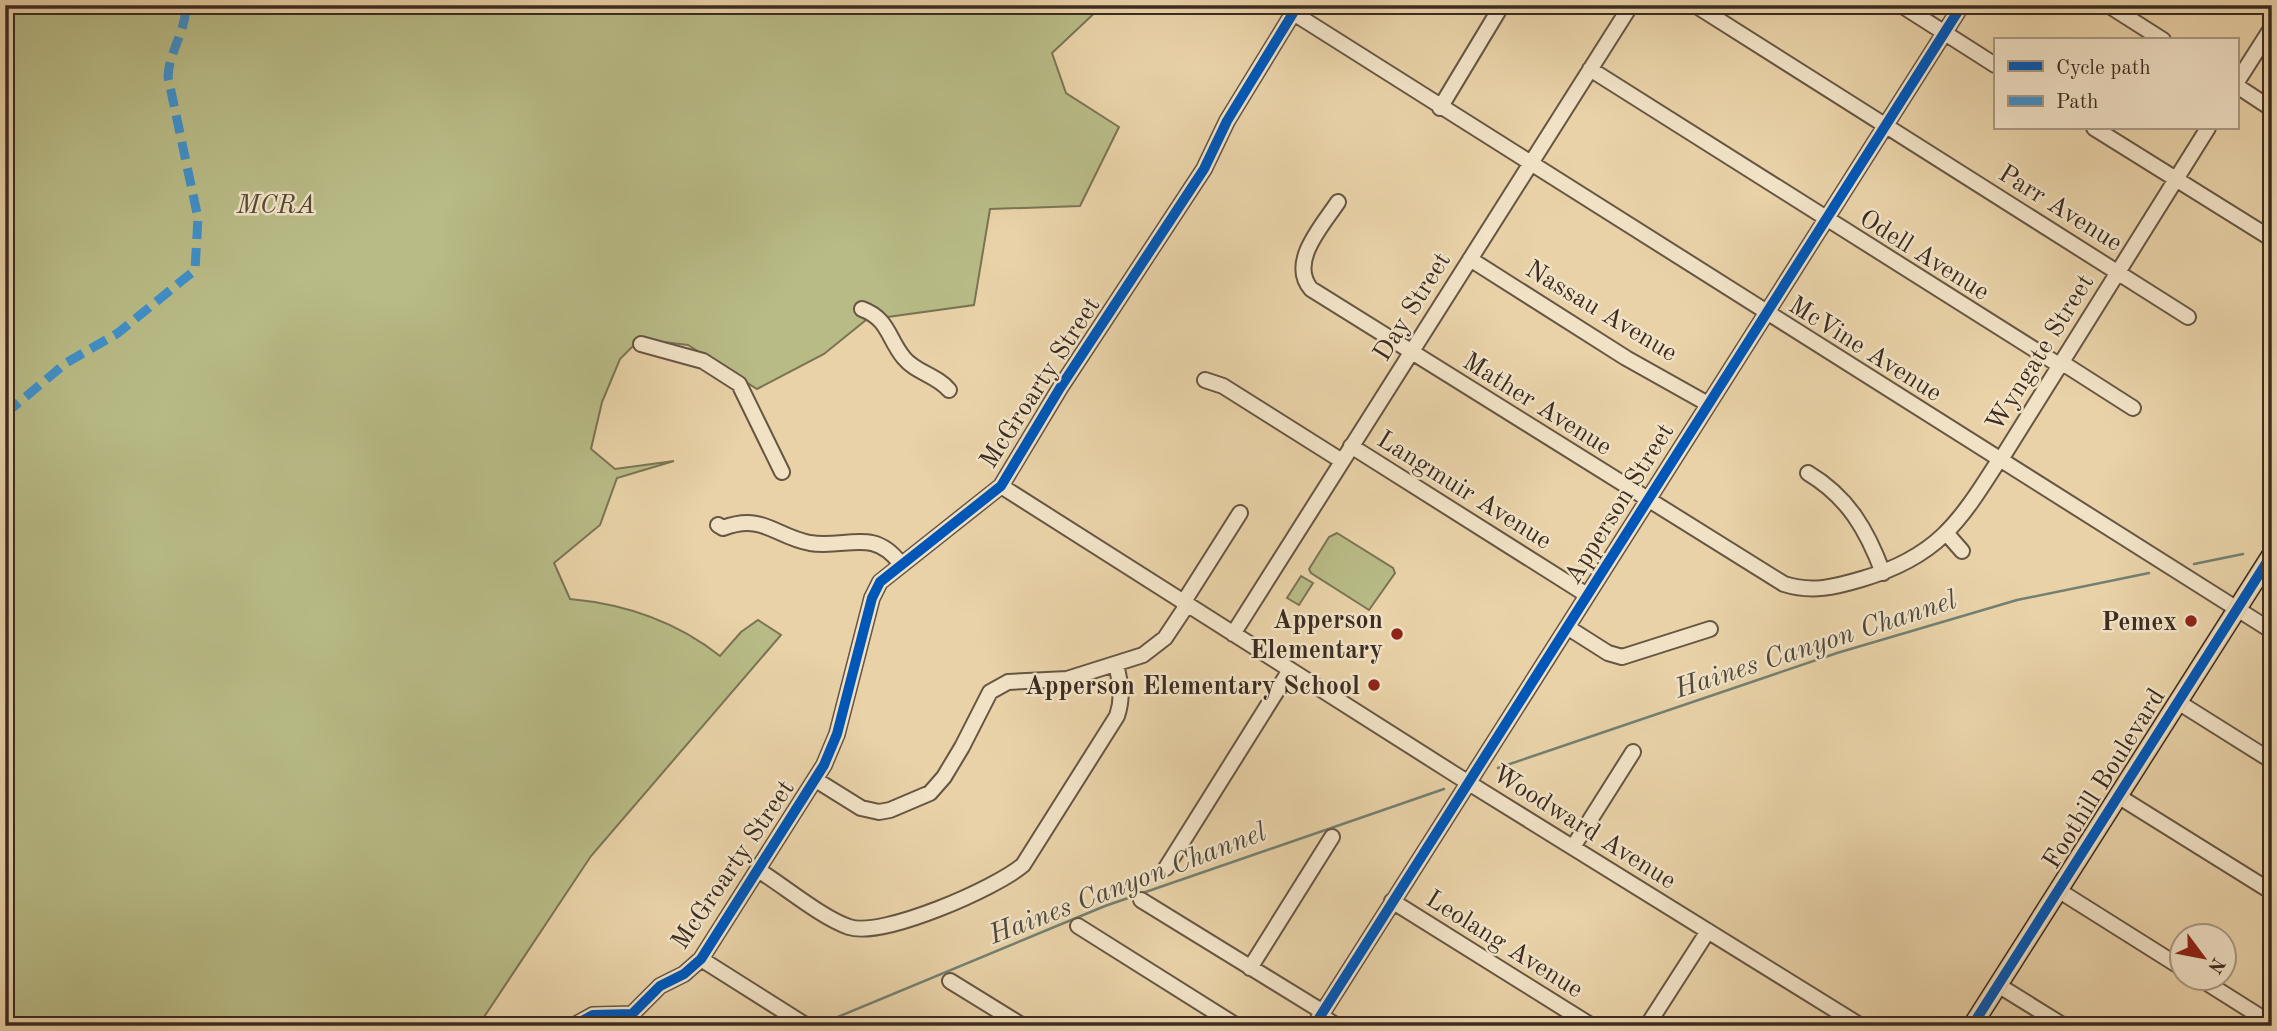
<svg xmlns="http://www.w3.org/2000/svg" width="2277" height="1031" font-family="'Old Standard TT',serif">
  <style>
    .green { fill: #b8bb86; stroke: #7a7454; stroke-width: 2 }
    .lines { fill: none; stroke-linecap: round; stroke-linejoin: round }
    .stream { stroke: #738071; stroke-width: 2.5 }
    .minor-casing { stroke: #675643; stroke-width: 18 }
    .major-casing { stroke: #3c2c21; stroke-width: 21 }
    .minor { stroke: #f1e2c6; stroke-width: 14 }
    .major { stroke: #e9d2a8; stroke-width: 18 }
    .quiet { stroke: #3e90cb; stroke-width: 9; stroke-dasharray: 18 9; stroke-linecap: butt }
    .cycleway-casing { stroke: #f1e2c6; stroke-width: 15 }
    .cycleway { stroke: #0057b8; stroke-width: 10 }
    .poi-dot { fill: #8f2418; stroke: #f1e2c6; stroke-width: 2.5 }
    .labels { text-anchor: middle; stroke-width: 5; stroke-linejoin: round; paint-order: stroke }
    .park-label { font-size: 26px; font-style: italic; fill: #554935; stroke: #f1e2c6 }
    .street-label { font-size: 26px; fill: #3c2c21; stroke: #f1e2c6 }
    .poi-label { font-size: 26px; font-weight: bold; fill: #3c2c21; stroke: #f1e2c6; text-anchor: end }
    .water-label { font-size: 28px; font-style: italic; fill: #4e483c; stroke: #f1e2c6 }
  </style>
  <rect width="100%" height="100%" fill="#e9d2a8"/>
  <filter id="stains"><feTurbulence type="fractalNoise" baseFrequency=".00286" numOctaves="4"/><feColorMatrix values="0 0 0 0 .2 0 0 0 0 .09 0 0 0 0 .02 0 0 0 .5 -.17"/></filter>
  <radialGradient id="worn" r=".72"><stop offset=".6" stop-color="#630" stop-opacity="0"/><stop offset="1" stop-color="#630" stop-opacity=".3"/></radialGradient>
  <path class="green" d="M5 5H1103L1052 53 1066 93 1119 127 1080 206 990 209 974 305 866 320 824 354 757 389 688 345 640 339 620 359 602 402 591 449 615 469 674 461 617 478 600 525 554 563 570 599C625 604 677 622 720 656L741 632 758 620 781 635 591 856 478 1026H5Z
    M1337 533 1393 568 1395 573 1369 610 1311 573 1309 569 1329 537Z
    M1301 576 1313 583 1299 605 1287 598Z"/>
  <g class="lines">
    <path class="stream" d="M2194 564 2243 554
      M1498 768 1837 653 2017 600 2149 573
      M828 1021 1105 906 1444 789"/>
    <defs>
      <path id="minor" d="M1695 5 2188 317
        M1901 5 1995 65
        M2108 5 2163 40
        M1295 14 2272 631
        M1590 69 2059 365
        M2237 82 2272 27
        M2237 86 2272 109
        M1440 108 1502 5
        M2094 128 2272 239
        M1338 202C1323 225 1288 262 1311 289L1784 584C1812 593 1835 587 1862 579 1937 557 1959 523 1999 460
        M1470 259 1626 358 1708 404
        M862 309C889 319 888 339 904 358 915 372 938 376 949 390
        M641 344 703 361 739 384 782 472
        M2061 362 2133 408
        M1205 380 1223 386 1342 461
        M1351 446 1587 595
        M2000 461 2208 128
        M1808 473C1848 497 1867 530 1883 573
        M1001 486 1456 775 1861 1026
        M718 525 723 528C763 513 774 536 810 543 846 549 873 527 900 563
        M1948 535 1962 551
        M1183 603 1240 513
        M1567 627 1608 653 1622 657 1710 629
        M1233 634 1631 5
        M2178 702 2272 761
        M816 780 861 808 879 812 890 810 930 793 944 777 962 747 990 692 1008 682 1067 679 1143 655 1165 638 1187 605
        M2118 796 2272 892
        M1573 847 1633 752
        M1166 868 1290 670
        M758 870C784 886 822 918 849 927 883 938 996 888 1023 865L1117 716C1123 698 1121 684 1116 665
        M2058 890 2182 968
        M1141 900 1323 1012
        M1392 901 1592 1026
        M1078 926 1237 1026
        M701 959 807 1026
        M1250 968 1332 837
        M2199 978 2272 1024
        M950 981 1023 1026
        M1998 985 2064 1026
        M1320 1015 1337 1026
        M573 1026 593 1015 632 1014 660 986 684 974 701 959 824 765 837 734 872 598 880 582 1001 486 1060 388 1204 169 1227 121 1298 5
        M1314 1026 1962 5
        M1647 1026 1708 931"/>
      <path id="major" d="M1972 1026 2272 554"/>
    </defs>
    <use href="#minor" class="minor-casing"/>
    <use href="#major" class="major-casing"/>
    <use href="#minor" class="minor"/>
    <use href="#major" class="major"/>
    <path class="quiet" d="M5 414 66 363 118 333 195 270 198 218 168 77C169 51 186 32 186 5"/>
    <defs>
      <path id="cycleway" d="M573 1026 593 1015 632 1014 660 986 684 974 701 959 824 765 837 734 872 598 880 582 1001 486 1060 388 1204 169 1227 121 1298 5
        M1314 1026 1962 5
        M1972 1026 2272 554"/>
    </defs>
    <use href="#cycleway" class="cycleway-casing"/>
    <use href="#cycleway" class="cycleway"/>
  </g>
  <g class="poi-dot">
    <circle cx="2191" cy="621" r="7"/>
    <circle cx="1397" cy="634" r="7"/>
    <circle cx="1374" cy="685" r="7"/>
  </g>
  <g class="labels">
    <g class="park-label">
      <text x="276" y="213">MCRA</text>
    </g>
    <g class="street-label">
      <text transform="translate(2061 207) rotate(32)" y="9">Parr Avenue</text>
      <text transform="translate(1925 254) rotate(32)" y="9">Odell Avenue</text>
      <text transform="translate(1411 306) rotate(-58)" y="9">Day Street</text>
      <text transform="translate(1602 310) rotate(31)" y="9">Nassau Avenue</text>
      <text transform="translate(1866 348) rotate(32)" y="9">McVine Avenue</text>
      <text transform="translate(2039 352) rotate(-58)" y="9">Wyngate Street</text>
      <text transform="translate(1039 382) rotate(-57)" y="9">McGroarty Street</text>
      <text transform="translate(1538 403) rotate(32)" y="9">Mather Avenue</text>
      <text transform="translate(1465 489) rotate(32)" y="9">Langmuir Avenue</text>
      <text transform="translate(1618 503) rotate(-58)" y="9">Apperson Street</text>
      <text transform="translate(2103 778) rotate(-58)" y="9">Foothill Boulevard</text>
      <text transform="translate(1585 826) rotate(32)" y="9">Woodward Avenue</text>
      <text transform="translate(732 864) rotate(-56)" y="9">McGroarty Street</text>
      <text transform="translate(1505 943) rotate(32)" y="9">Leolang Avenue</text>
    </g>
    <g class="poi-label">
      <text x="1383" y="628">Apperson<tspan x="1383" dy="30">Elementary</tspan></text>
      <text x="2177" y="630">Pemex</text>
      <text x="1360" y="694">Apperson Elementary School</text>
    </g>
    <g class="water-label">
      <text transform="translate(1815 643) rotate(-18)" y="10">Haines Canyon Channel</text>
      <text transform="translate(1127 882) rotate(-21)" y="10">Haines Canyon Channel</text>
    </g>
  </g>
  <rect width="2277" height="1031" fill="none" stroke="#e9d2a8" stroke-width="28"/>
  <rect x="7" y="7" width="2263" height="1017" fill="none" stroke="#3c2c21" stroke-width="3.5"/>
  <rect x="14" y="14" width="2249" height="1003" fill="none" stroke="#3c2c21" stroke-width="2"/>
  <rect x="1994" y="38" width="245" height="91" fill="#f1e2c6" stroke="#a99984" stroke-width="2"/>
  <rect x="2008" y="61" width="35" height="10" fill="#0057b8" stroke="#a99984" stroke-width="2"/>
  <text x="2056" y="74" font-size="21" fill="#3c2c21">Cycle path</text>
  <rect x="2008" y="96" width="35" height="10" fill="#3e90cb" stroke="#a99984" stroke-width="2"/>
  <text x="2056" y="108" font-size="21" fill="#3c2c21">Path</text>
  <g transform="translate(2203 957) rotate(122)"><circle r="33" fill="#f1e2c6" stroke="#a99984" stroke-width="2"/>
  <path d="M0-5L12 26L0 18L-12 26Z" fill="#8f2418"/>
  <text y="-10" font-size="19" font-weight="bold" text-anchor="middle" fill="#3c2c21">N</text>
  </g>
  <rect width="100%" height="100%" filter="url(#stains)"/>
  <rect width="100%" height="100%" fill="url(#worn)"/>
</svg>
